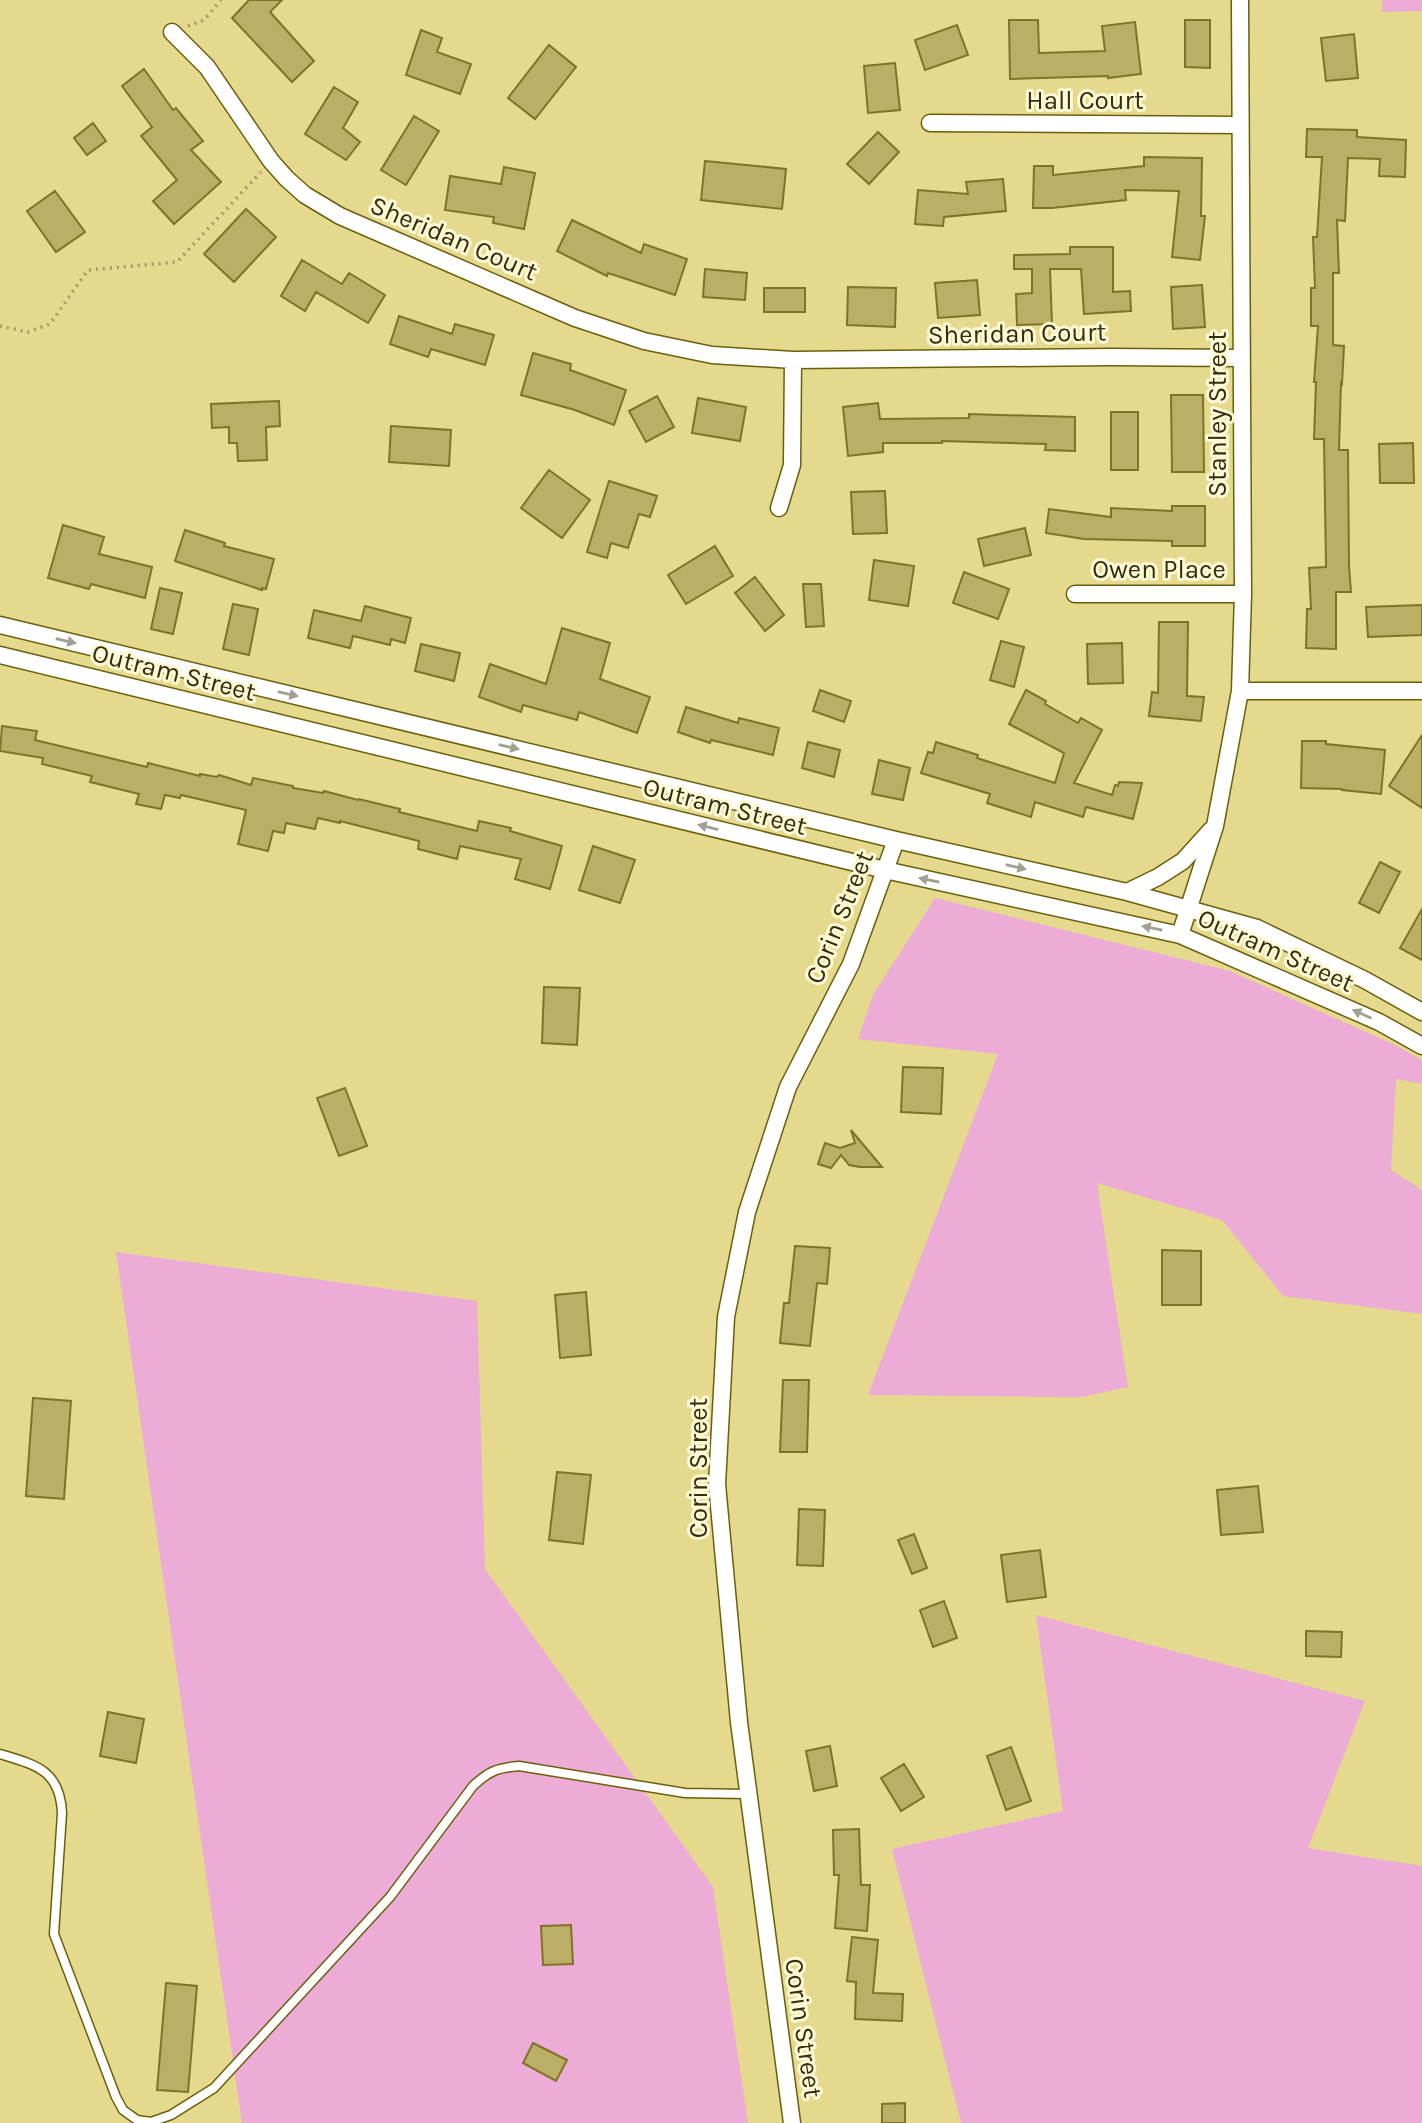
<svg xmlns="http://www.w3.org/2000/svg" width="1422" height="2123" font-family="Karla,sans-serif">
  <style>
    .green { fill: #edacd6 }
    .building { fill: #baaf64; stroke: #7e7326; stroke-width: 2 }
    .lines { fill: none; stroke-linecap: round; stroke-linejoin: round }
    .service-casing { stroke: #6b5f0b; stroke-width: 11 }
    .minor-casing { stroke: #6b5f0b; stroke-width: 19 }
    .path { stroke: #a39b5f; stroke-width: 3.5; stroke-dasharray: 2 5; stroke-linecap: butt }
    .service { stroke: #fff; stroke-width: 8 }
    .minor { stroke: #fff; stroke-width: 16 }
    .oneway { fill: #a3a093 }
    .labels { text-anchor: middle; stroke-width: 6; stroke-linejoin: round; paint-order: stroke }
    .street-label { font-size: 26px; fill: #322d0e; stroke: #fef9d4 }
  </style>
  <rect width="100%" height="100%" fill="#e4d98d"/>
  <path class="green" d="M1382 0H1422V11L1382 12Z
    M935 898 1230 971 1395 1045 1422 1060V1084L1396 1079 1391 1170 1422 1190V1314L1283 1296 1222 1220 1097 1183 1128 1387 1081 1397 868 1395 998 1054 858 1039 873 995Z
    M116 1252 477 1301 485 1569 713 1887 748 2123H242Z
    M1036 1615 1365 1701 1308 1848 1422 1866V2123H961L892 1849 1063 1811Z"/>
  <path class="building" d="M249 0H282L270 12 314 61 292 82 232 18Z
    M1009 20H1038L1039 53 1105 51 1102 26 1135 22 1141 74 1108 78V76L1010 79Z
    M1185 20H1210V68L1185 67Z
    M957 25 968 55 925 70 915 40Z
    M421 30 442 38 437 52 471 64 460 94 406 75Z
    M1354 34 1358 78 1326 81 1321 38Z
    M549 45 576 67 535 119 508 98Z
    M895 63 900 110 868 113 864 66Z
    M144 69 173 110 176 108 203 141 191 150 221 182 174 224 153 201 177 180 141 136 152 127 122 86Z
    M334 87 358 102 343 128 360 142 346 160 305 134Z
    M414 116 439 131 406 185 381 170Z
    M93 123 106 141 87 155 74 138Z
    M1307 129 1357 130V137L1406 140 1405 177 1379 176 1380 159 1348 158 1345 221 1337 220 1339 273H1333V345L1344 346 1342 384 1341 383 1339 450H1348L1349 566 1351 592H1336V649L1306 648 1307 609H1311L1309 568 1326 567 1324 439H1314L1316 382H1314L1318 326H1311V288H1315L1313 237H1317L1322 157H1306Z
    M878 132 899 152 869 184 847 164Z
    M1144 157 1202 158 1201 216H1205L1200 260 1172 257 1179 191 1125 190 1126 200 1052 208H1033L1034 166H1053V175L1144 166Z
    M705 161 786 169 782 209 701 200Z
    M504 167 535 173 524 229 493 223 494 217 445 210 450 176 501 184Z
    M1003 179 1006 211 944 217 943 226 915 224 918 190 968 194 966 182Z
    M55 191 85 232 56 252 27 211Z
    M246 209 276 237 234 282 204 254Z
    M572 220 641 253 644 244 687 259 675 295 608 273 607 276 557 251Z
    M1070 247H1113V292L1130 291 1131 311 1084 314 1081 269H1050L1052 324 1017 325 1016 294 1032 293V269H1014V255L1070 254Z
    M302 260 342 284 349 273 385 295 368 323 316 292 305 311 281 296Z
    M705 269 747 273 745 300 703 297Z
    M977 280 980 315 938 318 935 283Z
    M1202 285 1205 327 1173 329 1171 287Z
    M848 287 896 288 895 327 847 325Z
    M764 288H805V312H764Z
    M399 316 452 334 455 324 494 335 485 365 431 349 428 357 390 344Z
    M533 353 571 364 570 370 626 390 614 425 575 410 521 395Z
    M1171 395H1203L1204 472H1172Z
    M657 396 674 427 646 442 629 411Z
    M698 398 746 407 740 441 692 433Z
    M279 401 280 426 266 427 267 460 238 461 237 443H229V427L212 428 211 404Z
    M878 403 880 419 969 418V414L1075 417V451L1045 450 1046 444 942 441V443H883V452L848 456 843 407Z
    M1111 412H1138V470H1111Z
    M391 426 451 430 449 466 389 462Z
    M1413 443 1414 483H1380L1379 444Z
    M549 470 590 500 562 538 521 508Z
    M609 481 657 496 650 517 639 514 628 548 611 543 607 558 587 552Z
    M885 491 887 533 853 534 851 492Z
    M1172 506H1205V546H1172V541L1084 539 1046 533 1049 509 1111 517V508L1172 511Z
    M63 525 104 537 99 554 152 567 145 598 91 584 89 589 48 578Z
    M1025 528 1031 555 984 566 978 539Z
    M185 530 225 543 224 546 274 559 266 589 262 588V590L175 561Z
    M715 546 733 576 686 604 668 575Z
    M874 560 914 566 908 606 869 600Z
    M964 572 1009 589 998 619 953 603Z
    M755 577 784 615 765 631 735 593Z
    M803 584H821L824 626 806 627Z
    M160 588 182 593 173 634 151 629Z
    M233 604 258 609 249 655 223 649Z
    M1422 605V635L1368 637 1366 607Z
    M365 606 411 618 405 643 391 639 390 645 353 636 350 648 308 638 314 610 361 621Z
    M1159 622H1188L1187 696 1204 697 1201 721 1149 716 1152 692 1158 693Z
    M562 628 610 643 600 679 650 697 637 733 579 712 577 720 523 705 521 712 479 697 490 664 546 684Z
    M1001 641 1024 647 1014 687 990 680Z
    M1122 643 1123 683 1088 684 1087 644Z
    M421 644 460 653 454 681 415 671Z
    M820 690 851 701 844 722 813 711Z
    M1026 690 1046 701 1045 704 1078 723 1081 718 1102 730 1074 783 1112 795 1115 785 1118 786 1119 782 1142 783 1133 819 1086 807 1083 817 1035 802 1031 817 987 803 990 794 921 773 928 752 933 753 936 742 978 755 977 758 1055 783 1064 753 1009 724Z
    M686 707 738 723 739 718 779 728 773 755 711 740 710 743 678 732Z
    M2 726 37 731 35 740 147 767 148 763 200 776V774L217 777 219 775 251 785 253 778 293 786V788L323 793 324 791 358 800 359 799 400 809 399 812 477 831 479 821 511 828 510 831 562 846 550 889 515 879 521 859 460 846 457 859 418 849 419 841 340 821V823L318 818 315 829 286 823 284 833 273 831 268 851 238 844 246 810 181 795 180 798 165 795 161 809 136 804 139 794 90 782 92 776 42 764 43 758 0 751Z
    M1422 735V808L1389 786Z
    M1302 741H1326V744L1385 750 1381 794 1342 790V789L1301 788Z
    M808 742 840 750 834 777 802 768Z
    M879 760 910 768 903 800 872 794Z
    M593 846 635 860 620 903 579 890Z
    M1380 862 1400 872 1379 913 1359 903Z
    M1422 909V960L1400 948Z
    M544 987 580 988 577 1045 542 1043Z
    M903 1067 943 1068 941 1114 901 1112Z
    M345 1088 367 1146 339 1156 317 1098Z
    M851 1130 882 1167H860L849 1165 841 1155 831 1168 818 1164 825 1143 840 1148 855 1143Z
    M795 1246 830 1248 827 1284 817 1283 810 1346 780 1343 784 1303H789Z
    M1162 1250 1201 1251V1305H1162Z
    M586 1292 591 1355 560 1358 555 1295Z
    M783 1380H809L807 1452H780Z
    M33 1398 71 1401 64 1499 26 1496Z
    M557 1472 591 1475 583 1544 549 1540Z
    M1258 1486 1263 1532 1221 1535 1217 1490Z
    M799 1509 825 1510 823 1566 797 1565Z
    M914 1534 927 1568 912 1574 898 1540Z
    M1040 1550 1046 1597 1007 1602 1001 1555Z
    M944 1601 957 1638 933 1647 920 1610Z
    M1306 1631 1342 1632 1341 1657 1306 1656Z
    M108 1712 144 1719 136 1763 100 1756Z
    M830 1746 837 1786 814 1791 806 1751Z
    M1011 1747 1031 1801 1006 1810 987 1756Z
    M904 1764 924 1797 901 1811 881 1778Z
    M859 1829 861 1885H870L867 1931 835 1928 839 1875H834L833 1830Z
    M571 1925 573 1964 543 1965 541 1926Z
    M852 1937 878 1940 873 1993 903 1994 902 2021 855 2019 856 1982 847 1981Z
    M166 1983 197 1986 188 2092 157 2090Z
    M533 2043 567 2060 556 2081 523 2063Z
    M905 2103V2123H882V2104Z"/>
  <g class="lines">
    <defs>
      <path id="service" d="M0 1754C36 1765 60 1770 62 1813L54 1934 116 2097 123 2110 137 2120 151 2122 171 2115 214 2088 390 1897 473 1786C489 1771 497 1768 519 1766L685 1793 748 1794"/>
      <path id="minor" d="M172 32 207 67 271 161 287 179 305 195 340 216 575 318 644 341 712 355 793 360 1110 357 1241 358
        M930 123 1240 125
        M779 508 792 465 793 360
        M1075 594H1243
        M0 625 896 840 1127 892 1257 928 1365 980 1422 1012
        M0 655 885 870 1180 935 1379 1022 1422 1046
        M1240 691H1422
        M1127 892 1158 877 1183 861 1211 830
        M1180 935 1215 826 1240 691 1243 594 1240 0
        M792 2123 739 1722 717 1484 726 1317 747 1212 788 1087 851 964 896 840"/>
    </defs>
    <use href="#service" class="service-casing"/>
    <use href="#minor" class="minor-casing"/>
    <path class="path" d="M188 26 204 20 221 0
      M0 326 28 332 50 324 88 270 177 262 261 172"/>
    <use href="#service" class="service"/>
    <use href="#minor" class="minor"/>
  </g>
  <defs><path id="oneway-solid" d="M-6-.8H1V-3.2L6.5 0L1 3.2V.8H-6Z" transform="scale(1.75)"/></defs>
  <g class="oneway">
    <use href="#oneway-solid" transform="translate(66 641) rotate(13)"/>
    <use href="#oneway-solid" transform="translate(288 694) rotate(13)"/>
    <use href="#oneway-solid" transform="translate(509 747) rotate(13)"/>
    <use href="#oneway-solid" transform="translate(708 827) rotate(-166)"/>
    <use href="#oneway-solid" transform="translate(1016 867) rotate(13)"/>
    <use href="#oneway-solid" transform="translate(929 880) rotate(-168)"/>
    <use href="#oneway-solid" transform="translate(1152 928) rotate(-168)"/>
    <use href="#oneway-solid" transform="translate(1362 1014) rotate(-156)"/>
  </g>
  <g class="labels">
    <g class="street-label">
      <text x="1085" y="109">Hall Court</text>
      <text transform="translate(454 238) rotate(23)" y="9">Sheridan Court</text>
      <text transform="translate(1017 333) rotate(-1)" y="9">Sheridan Court</text>
      <text transform="translate(1217 414) rotate(-90)" y="9">Stanley Street</text>
      <text x="1159" y="578">Owen Place</text>
      <text transform="translate(174 672) rotate(14)" y="9">Outram Street</text>
      <text transform="translate(725 806) rotate(14)" y="9">Outram Street</text>
      <text transform="translate(839 917) rotate(-68)" y="9">Corin Street</text>
      <text transform="translate(1276 950) rotate(24)" y="9">Outram Street</text>
      <text transform="translate(698 1468) rotate(-90)" y="9">Corin Street</text>
      <text transform="translate(804 2028) rotate(82)" y="9">Corin Street</text>
    </g>
  </g>
</svg>
